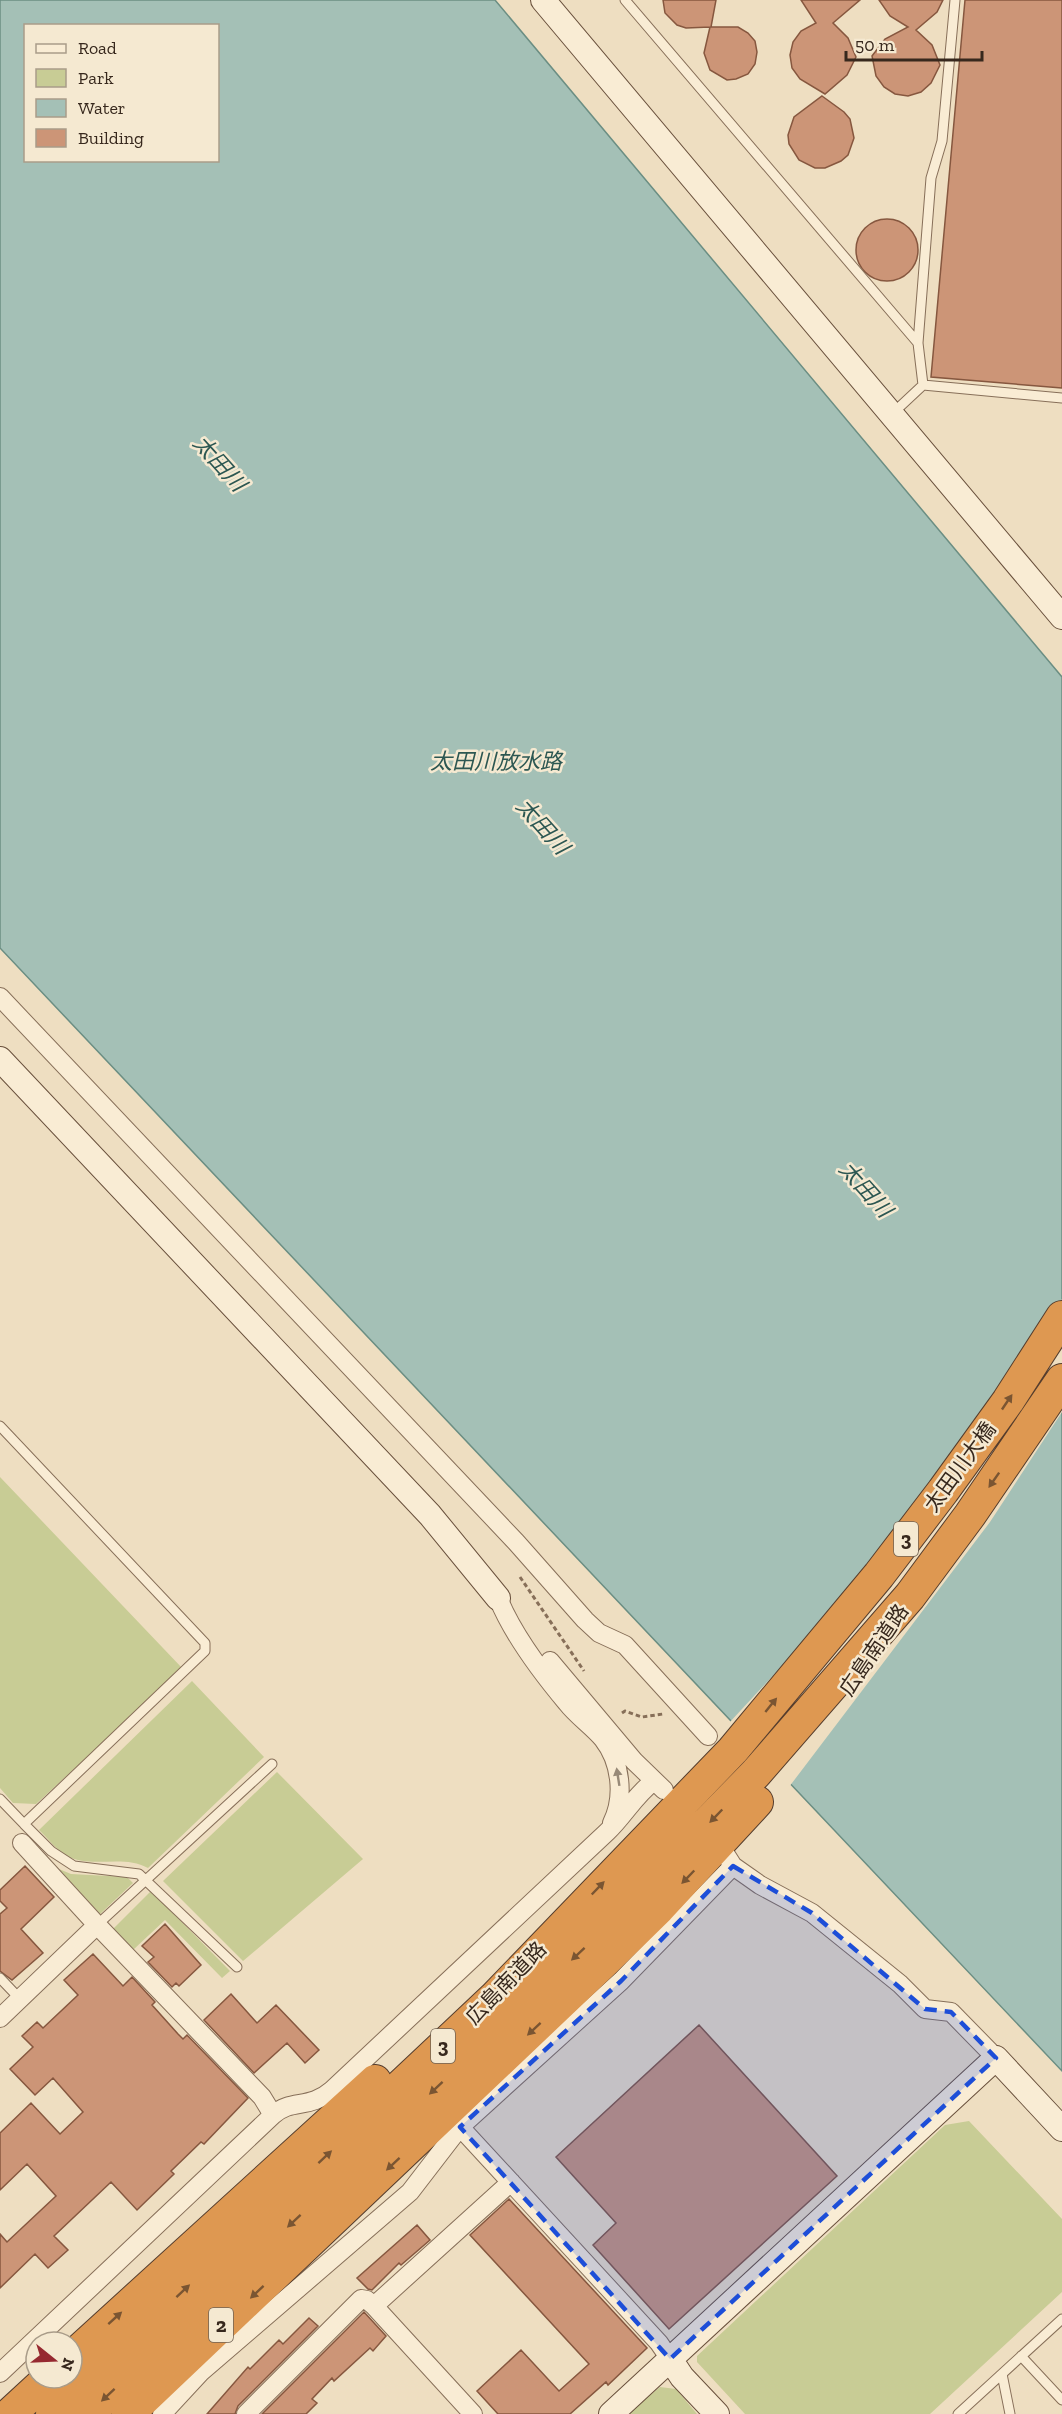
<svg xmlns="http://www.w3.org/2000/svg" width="1062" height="2414" font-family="'Zilla Slab','Noto Sans JP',serif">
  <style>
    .green { fill: #c8cc95 }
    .water { fill: #a4c0b6; stroke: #6b8e83; stroke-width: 1.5; fill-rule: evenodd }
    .pier { fill: #eedec1 }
    .building { fill: #cc9577; stroke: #86573f; stroke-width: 1.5 }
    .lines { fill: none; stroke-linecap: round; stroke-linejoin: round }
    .lane-casing { stroke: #876f59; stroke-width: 11 }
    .street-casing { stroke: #876f59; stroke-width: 20 }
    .secondary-casing { stroke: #69503c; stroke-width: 26 }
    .highway-casing { stroke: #553d2d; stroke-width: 34 }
    .path { stroke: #876f59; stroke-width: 3; stroke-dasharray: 4.5 3; stroke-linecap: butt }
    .lane { stroke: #f9ecd4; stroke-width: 9 }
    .street { stroke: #f9ecd4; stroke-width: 18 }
    .secondary { stroke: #f9ecd4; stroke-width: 24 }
    .highway { stroke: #de9851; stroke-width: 32 }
    .oneway { fill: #7a5532 }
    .oneway2 { fill: #988a78 }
    .marked { fill: #1d4ed8; fill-opacity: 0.2; stroke: #1d4ed8; stroke-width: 4.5; stroke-dasharray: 12 8; stroke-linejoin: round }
    .labels { text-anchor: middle; stroke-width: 5; stroke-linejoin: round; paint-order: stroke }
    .shield { fill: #f5e9d1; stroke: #706253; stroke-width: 1.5 }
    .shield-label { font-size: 20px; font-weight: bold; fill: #37281d }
    .street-label { font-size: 21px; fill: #37281d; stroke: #f5e9d1 }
    .water-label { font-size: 22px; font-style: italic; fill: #2c5752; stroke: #f5e9d1 }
  </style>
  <rect width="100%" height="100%" fill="#eedec1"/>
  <path class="green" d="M0 1477 183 1669 36 1804 13 1803 0 1788Z
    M192 1681 264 1757 148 1868C123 1854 92 1869 67 1856 57 1851 48 1838 39 1830Z
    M277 1772 363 1859 243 1961 163 1881Z
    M59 1869 71 1874 127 1877 133 1883 100 1914Z
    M151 1891 230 1971 222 1978 165 1920 133 1950 113 1929Z
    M969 2121 1062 2219V2292L930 2414H745L697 2362V2356L945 2125Z
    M660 2387 676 2389 697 2414H627Z"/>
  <path class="water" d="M0 0H495L1062 677V2071L0 948ZM26 26H218V160H26Z"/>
  <path class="pier" d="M1062 1299V1412L990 1522 789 1787 729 1723 874 1567 981 1428Z"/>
  <path class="building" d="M663 0H716L711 27H738L748 33 755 41 757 52 755 64 748 74 736 79 727 80 710 70 704 53 710 27 686 28 677 25 665 13Z
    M801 0H860L833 23 848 38 856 57 847 75 825 94 800 79 792 68 790 55 793 42 801 31 816 23Z
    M879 0H943L937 12 916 30 932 45 940 65 931 83 921 92 908 96 895 94 884 87 876 76 872 56 885 39 908 27 890 16Z
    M965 0H1062V388L931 377Z
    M822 96 844 112 850 119 854 138 848 155 841 161 825 168H815L799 160 789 144 788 135 794 117Z
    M856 250a31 31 0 1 1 62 0a31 31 0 1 1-62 0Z
    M25 1866 54 1897 21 1929 43 1953 12 1980 0 1971V1914L7 1908 0 1901V1890Z
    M165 1924 201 1965 179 1986 176 1983 172 1987 148 1962 154 1957 142 1946Z
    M93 1954 123 1986 132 1977 155 2002 152 2005 178 2034 183 2039 187 2035 248 2098 204 2144 201 2142 171 2171 174 2174 137 2210 111 2182 54 2236 68 2250 48 2268 35 2254 0 2288V2234L7 2242 56 2196 27 2164 0 2190V2133L31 2103 60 2134 83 2112 53 2078 35 2095 10 2069 33 2047 22 2036 37 2022 43 2028 78 1995 64 1980Z
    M231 1994 257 2023 276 2005 319 2050 305 2063 287 2043 254 2073 204 2020Z
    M699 2025 837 2176 669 2329 593 2245 616 2223 556 2157Z
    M509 2199 647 2348 608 2385 606 2382 570 2414H498L477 2391 521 2350 559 2391 589 2364 470 2235Z
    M417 2225 430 2240 401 2265 399 2263 372 2290 368 2289 357 2278Z
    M364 2312 386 2336 373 2351 370 2348 334 2381 332 2378 312 2399 317 2403 306 2414H262Z
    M309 2318 318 2326 238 2406 235 2414H207L248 2367 250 2369 279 2340 283 2344Z"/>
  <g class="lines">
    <defs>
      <path id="lane" d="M625 0 918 343
        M955 0 942 141 931 178 918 343 923 385 1062 398
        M892 414 923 385
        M0 1426 205 1643V1651L24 1824 0 1799
        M24 1824 51 1851 74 1866 139 1874 237 1967
        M97 1925 272 1764
        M0 1978 20 1999
        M1021 2356 1062 2400
        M1002 2374 1010 2414
        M958 2414 1062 2319"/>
      <path id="street" d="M0 997 516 1542 585 1620 599 1633 625 1645 708 1736
        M498 1598C513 1635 541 1672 567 1703 577 1716 592 1726 603 1739 621 1762 625 1797 612 1823
        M550 1661 634 1761 664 1790
        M22 1843 97 1925
        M733 1866 760 1885 812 1913 900 1984 925 2009 951 2012 996 2058
        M0 2018 97 1925 262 2097 273 2115
        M460 2127 659 2343 670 2359
        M374 2306 511 2182
        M0 2373 273 2115C292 2098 309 2110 332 2090L607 1832C624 1816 635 1795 654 1781
        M162 2414 201 2372 410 2192 460 2127 621 1981 733 1866 726 1855
        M246 2414 361 2299 367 2300 374 2306 473 2414"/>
      <path id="secondary" d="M543 0 1062 617
        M0 1059 430 1515 498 1598
        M670 2359 682 2377 717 2414
        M611 2414 996 2058 1062 2129"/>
      <path id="highway" d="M72 2357 375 2081
        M10 2414 49 2378
        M52 2414 494 1998 733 1750 879 1575 943 1491 1008 1401 1062 1317
        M88 2414 587 1946 756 1773 910 1596 970 1515 1062 1380
        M128 2414 604 1962 659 1908 757 1802"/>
    </defs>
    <use href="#lane" class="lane-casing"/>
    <use href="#street" class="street-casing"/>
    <use href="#secondary" class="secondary-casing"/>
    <use href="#highway" class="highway-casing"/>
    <path class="path" d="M520 1577 584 1671
      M622 1713 625 1711 642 1717 663 1714"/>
    <use href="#lane" class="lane"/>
    <use href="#street" class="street"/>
    <use href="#secondary" class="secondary"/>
    <use href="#highway" class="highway"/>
  </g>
  <defs><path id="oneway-solid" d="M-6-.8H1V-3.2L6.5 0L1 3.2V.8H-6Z" transform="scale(1.5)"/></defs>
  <g class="oneway">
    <use href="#oneway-solid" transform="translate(1007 1402) rotate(-56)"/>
    <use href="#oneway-solid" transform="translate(994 1480) rotate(125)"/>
    <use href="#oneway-solid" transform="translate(771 1705) rotate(-51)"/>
    <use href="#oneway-solid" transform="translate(716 1816) rotate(134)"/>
    <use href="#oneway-solid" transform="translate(688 1877) rotate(134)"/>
    <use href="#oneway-solid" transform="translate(598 1888) rotate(-46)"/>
    <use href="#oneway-solid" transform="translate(578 1954) rotate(137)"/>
    <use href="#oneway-solid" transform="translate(534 2029) rotate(137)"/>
    <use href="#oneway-solid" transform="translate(436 2088) rotate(137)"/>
    <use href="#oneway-solid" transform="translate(325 2157) rotate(-43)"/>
    <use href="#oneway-solid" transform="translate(393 2164) rotate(137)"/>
    <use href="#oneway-solid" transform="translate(294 2221) rotate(137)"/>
    <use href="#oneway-solid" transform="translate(183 2291) rotate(-43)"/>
    <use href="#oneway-solid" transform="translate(257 2292) rotate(137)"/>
    <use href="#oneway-solid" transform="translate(115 2318) rotate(-42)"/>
    <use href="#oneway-solid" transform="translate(108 2395) rotate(137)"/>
  </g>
  <use class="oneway2" href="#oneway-solid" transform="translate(618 1777) rotate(-99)"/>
  <path class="marked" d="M733 1866 812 1913 925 2009 951 2012 996 2058 670 2359 460 2127 621 1981Z"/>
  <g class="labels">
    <g class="shield">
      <rect x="894" y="1522" width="24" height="34" rx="4.5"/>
      <rect x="431" y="2029" width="24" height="34" rx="4.5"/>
      <rect x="209" y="2308" width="24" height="34" rx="4.5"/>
    </g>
    <g class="shield-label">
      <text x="906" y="1546">3</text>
      <text x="443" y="2053">3</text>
      <text x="221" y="2332">2</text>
    </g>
    <g class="street-label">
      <text transform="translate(960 1467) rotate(-54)" y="7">太田川大橋</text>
      <text transform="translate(874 1650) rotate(-56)" y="7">広島南道路</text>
      <text transform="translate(506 1983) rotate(-46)" y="7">広島南道路</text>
    </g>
    <g class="water-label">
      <text transform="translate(220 463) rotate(48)" y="8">太田川</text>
      <text x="496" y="769">太田川放水路</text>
      <text transform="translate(543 826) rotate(48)" y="8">太田川</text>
      <text transform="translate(866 1189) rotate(48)" y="8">太田川</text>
    </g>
  </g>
  <rect x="24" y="24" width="195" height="138" fill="#f5e9d1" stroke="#a99c89" stroke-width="1.5"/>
  <rect x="36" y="44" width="30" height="9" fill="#f9ecd4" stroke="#a99c89" stroke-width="1.5"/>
  <text x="78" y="54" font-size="18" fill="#37281d">Road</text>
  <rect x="36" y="69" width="30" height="18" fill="#c8cc95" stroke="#a99c89" stroke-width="1.5"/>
  <text x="78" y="84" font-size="18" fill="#37281d">Park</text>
  <rect x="36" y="99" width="30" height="18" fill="#a4c0b6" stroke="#a99c89" stroke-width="1.5"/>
  <text x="78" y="114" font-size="18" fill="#37281d">Water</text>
  <rect x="36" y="129" width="30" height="18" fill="#cc9577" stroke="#a99c89" stroke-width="1.5"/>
  <text x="78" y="144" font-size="18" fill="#37281d">Building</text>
  <g transform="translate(54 2360) rotate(108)"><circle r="28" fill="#f5e9d1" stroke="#a99c89" stroke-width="1.5"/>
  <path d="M0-4.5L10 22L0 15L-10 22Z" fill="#962930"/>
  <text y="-9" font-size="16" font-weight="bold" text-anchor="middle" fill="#37281d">N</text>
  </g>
  <path d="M846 51v9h136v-9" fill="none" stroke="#37281d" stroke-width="3"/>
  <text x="855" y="51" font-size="18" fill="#37281d" stroke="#f5e9d1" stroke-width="4.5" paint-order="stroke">50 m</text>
</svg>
